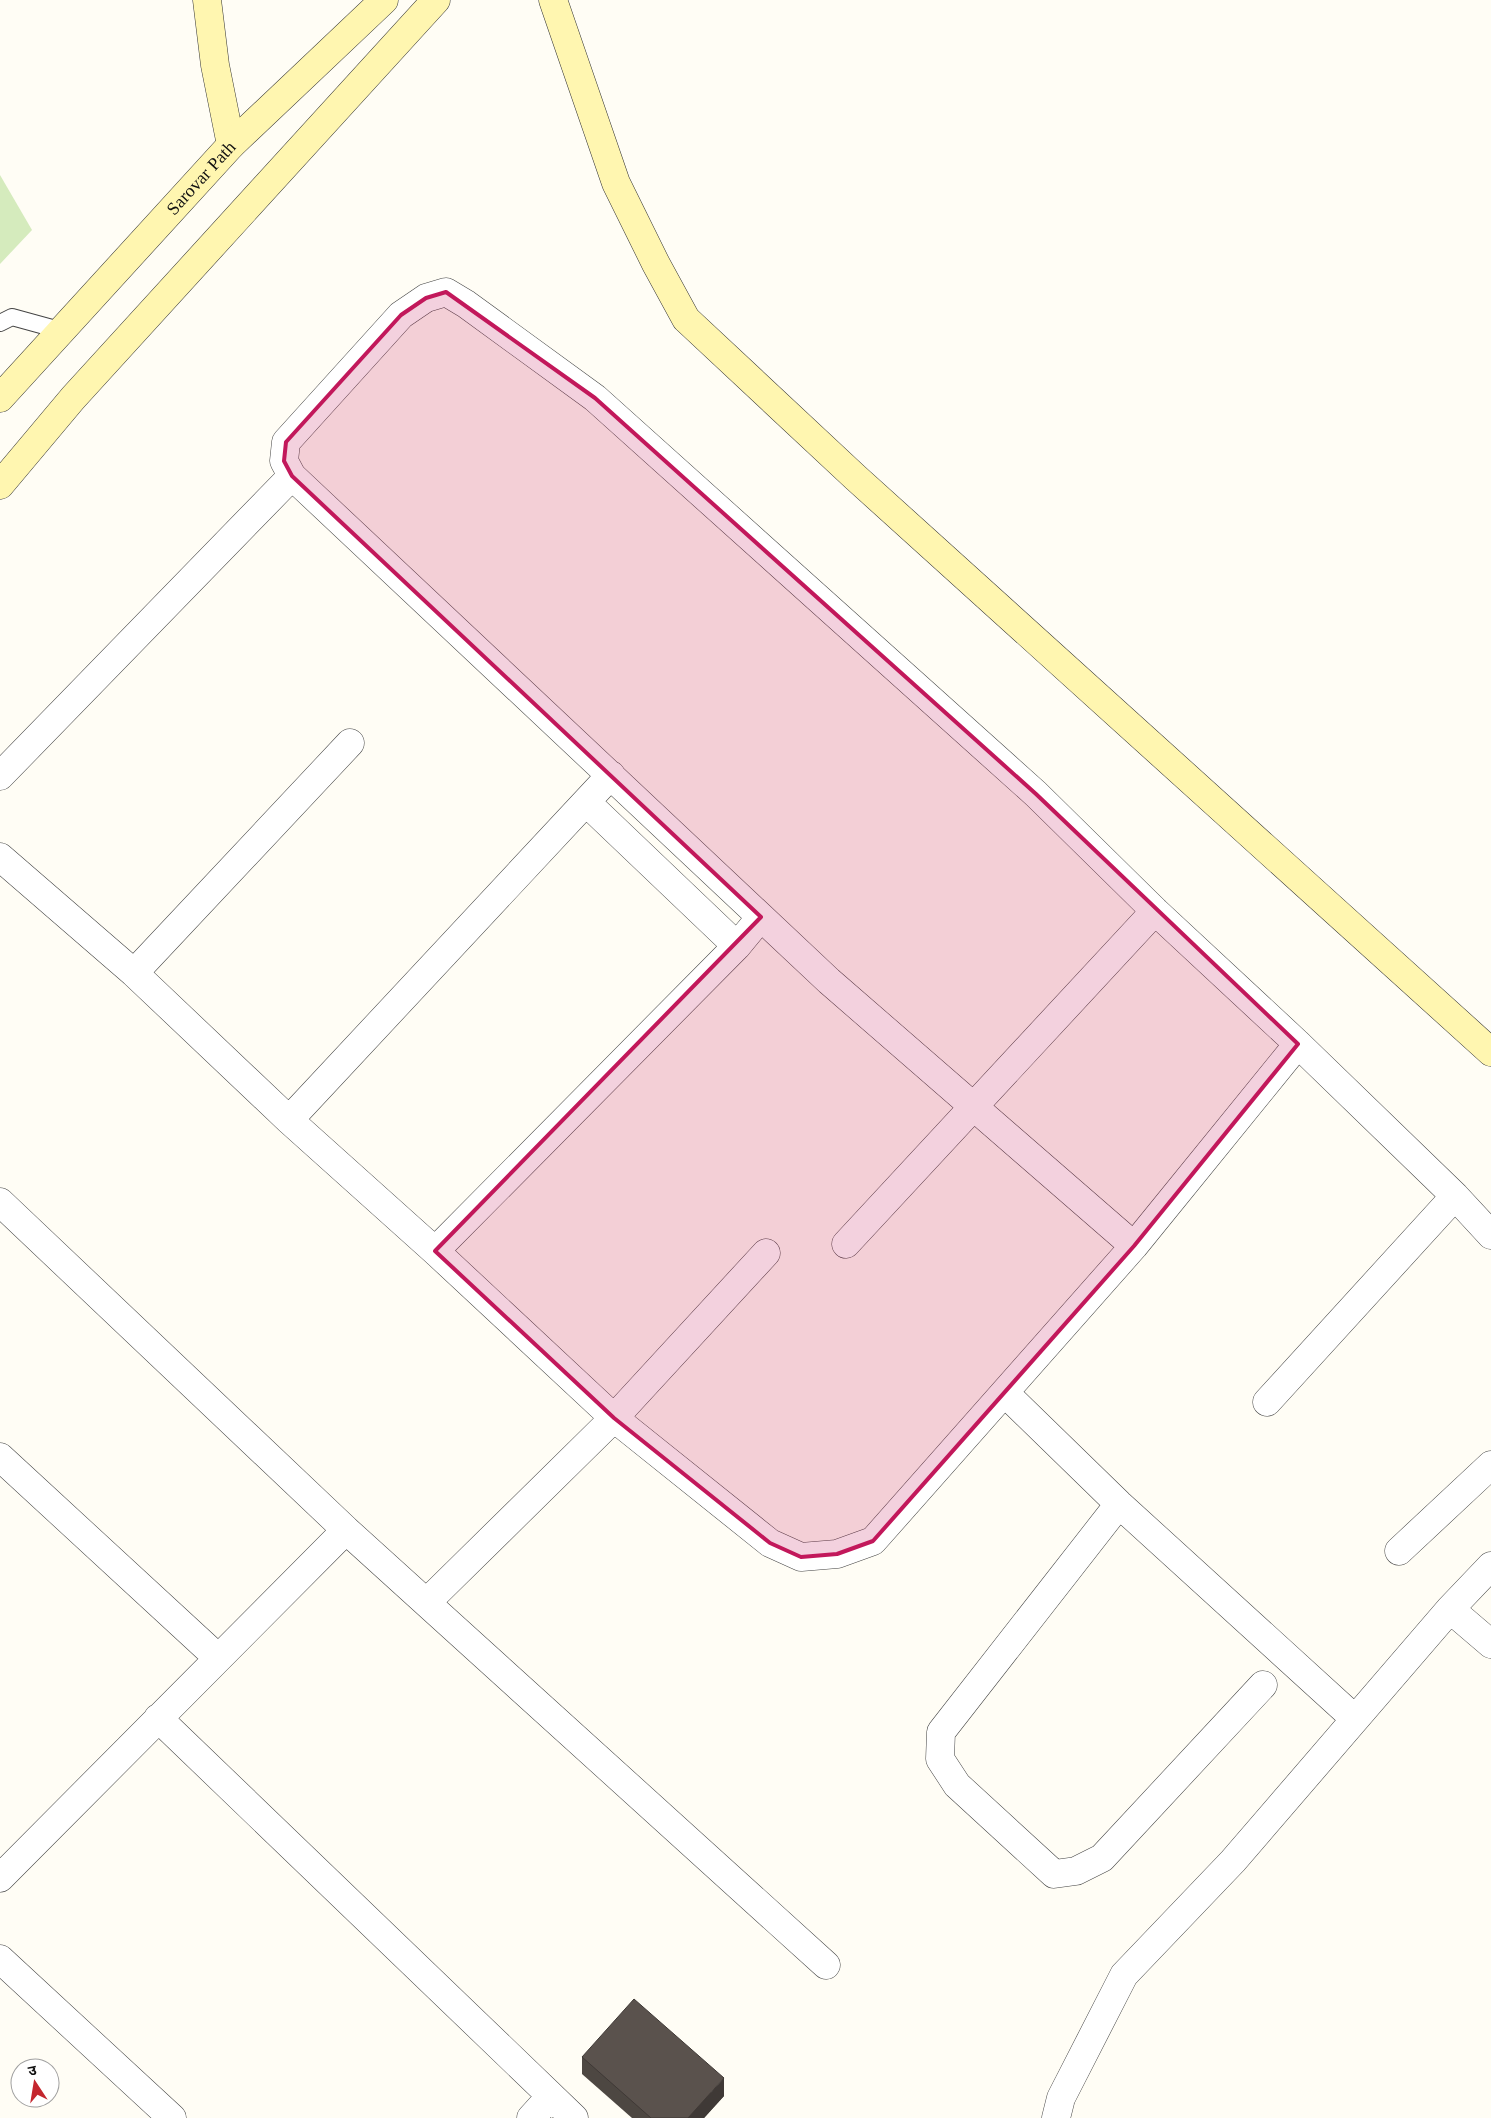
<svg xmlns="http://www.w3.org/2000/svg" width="1491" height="2118" font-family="'Times New Roman','Noto Sans Devanagari',serif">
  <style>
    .green { fill: #d5ebbd }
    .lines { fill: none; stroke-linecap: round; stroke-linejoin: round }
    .lane-casing { stroke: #444; stroke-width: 18 }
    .street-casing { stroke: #444; stroke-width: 29 }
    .secondary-casing { stroke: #333; stroke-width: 29 }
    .lane { stroke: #fff; stroke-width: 16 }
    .street { stroke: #fff; stroke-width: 28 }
    .secondary { stroke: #fff6b0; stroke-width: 28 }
    .wall { fill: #4d4742 }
    .shaded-wall { fill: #3f3936 }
    .building { fill: #5a524d; stroke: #3f3936 }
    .marked { fill: #c2185b; fill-opacity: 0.2; stroke: #c2185b; stroke-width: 4; stroke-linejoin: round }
    .labels { text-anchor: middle; stroke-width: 5; stroke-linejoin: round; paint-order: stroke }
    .street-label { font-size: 18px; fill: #111; stroke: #fff }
  </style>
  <rect width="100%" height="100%" fill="#fffdf5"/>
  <path class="green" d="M0 175 32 230 0 264Z"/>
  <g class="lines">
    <defs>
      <path id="lane" d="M0 323 12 317 63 331"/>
      <path id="street" d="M0 776 292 476
        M586 802 737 946
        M0 857 134 973 289 1120 435 1251 614 1418 770 1543 801 1557 837 1554 873 1541 1134 1246 1298 1044
        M134 973 350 743
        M289 1120 611 775
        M0 1202 346 1530 826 1965
        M846 1244 1155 911
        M1134 1246 829 981 292 476 284 461 286 442 401 315 426 298 446 292 466 304 595 398 1036 794 1155 911 1298 1044 1455 1196 1491 1235
        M435 1251 737 946 761 917
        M1005 1393 1119 1504 1355 1719
        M1267 1402 1455 1196
        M0 1457 218 1658
        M1119 1504 941 1732 940 1759 957 1785 1054 1874 1076 1871 1102 1858 1263 1685
        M1399 1551 1491 1465
        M427 1602 614 1418 766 1253
        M1450 1609 1491 1644
        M158 1718 574 2118
        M0 1878 346 1530
        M0 1959 172 2118
        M531 2118 551 2096
        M1056 2118 1061 2098 1124 1975 1233 1861 1450 1609 1491 1566"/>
      <g id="secondary">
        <path d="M207 0 215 65 231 145"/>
        <path d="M553 0 616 183 656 264 686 319 855 477 1491 1052"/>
        <path id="s1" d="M0 398 231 145 384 0"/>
        <path d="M0 485 73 398 436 0"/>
      </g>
    </defs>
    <use href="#lane" class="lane-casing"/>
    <use href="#street" class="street-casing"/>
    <use href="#secondary" class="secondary-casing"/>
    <use href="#lane" class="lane"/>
    <use href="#street" class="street"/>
    <use href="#secondary" class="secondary"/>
  </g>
  <path class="wall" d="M582 2057 724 2096 704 2118H632L582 2074Z"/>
  <path class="shaded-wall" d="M724 2078V2096L704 2118H688Z"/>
  <path class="building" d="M634 1999 724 2078 688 2118H651L582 2057Z"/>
  <path class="marked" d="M446 292 595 398 1036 794 1298 1044 1134 1246 873 1541 837 1554 801 1557 770 1543 614 1418 435 1251 761 917 292 476 284 461 286 442 401 315 426 298Z"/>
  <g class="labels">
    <g class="street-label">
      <text dy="6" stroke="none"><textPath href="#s1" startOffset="298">Sarovar Path</textPath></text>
    </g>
  </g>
  <g transform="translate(35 2083) rotate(348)"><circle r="24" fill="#ffffff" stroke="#a0a0a0"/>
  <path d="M0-4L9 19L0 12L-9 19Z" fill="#c4262e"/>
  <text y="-8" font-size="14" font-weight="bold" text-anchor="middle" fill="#111111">उ</text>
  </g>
</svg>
